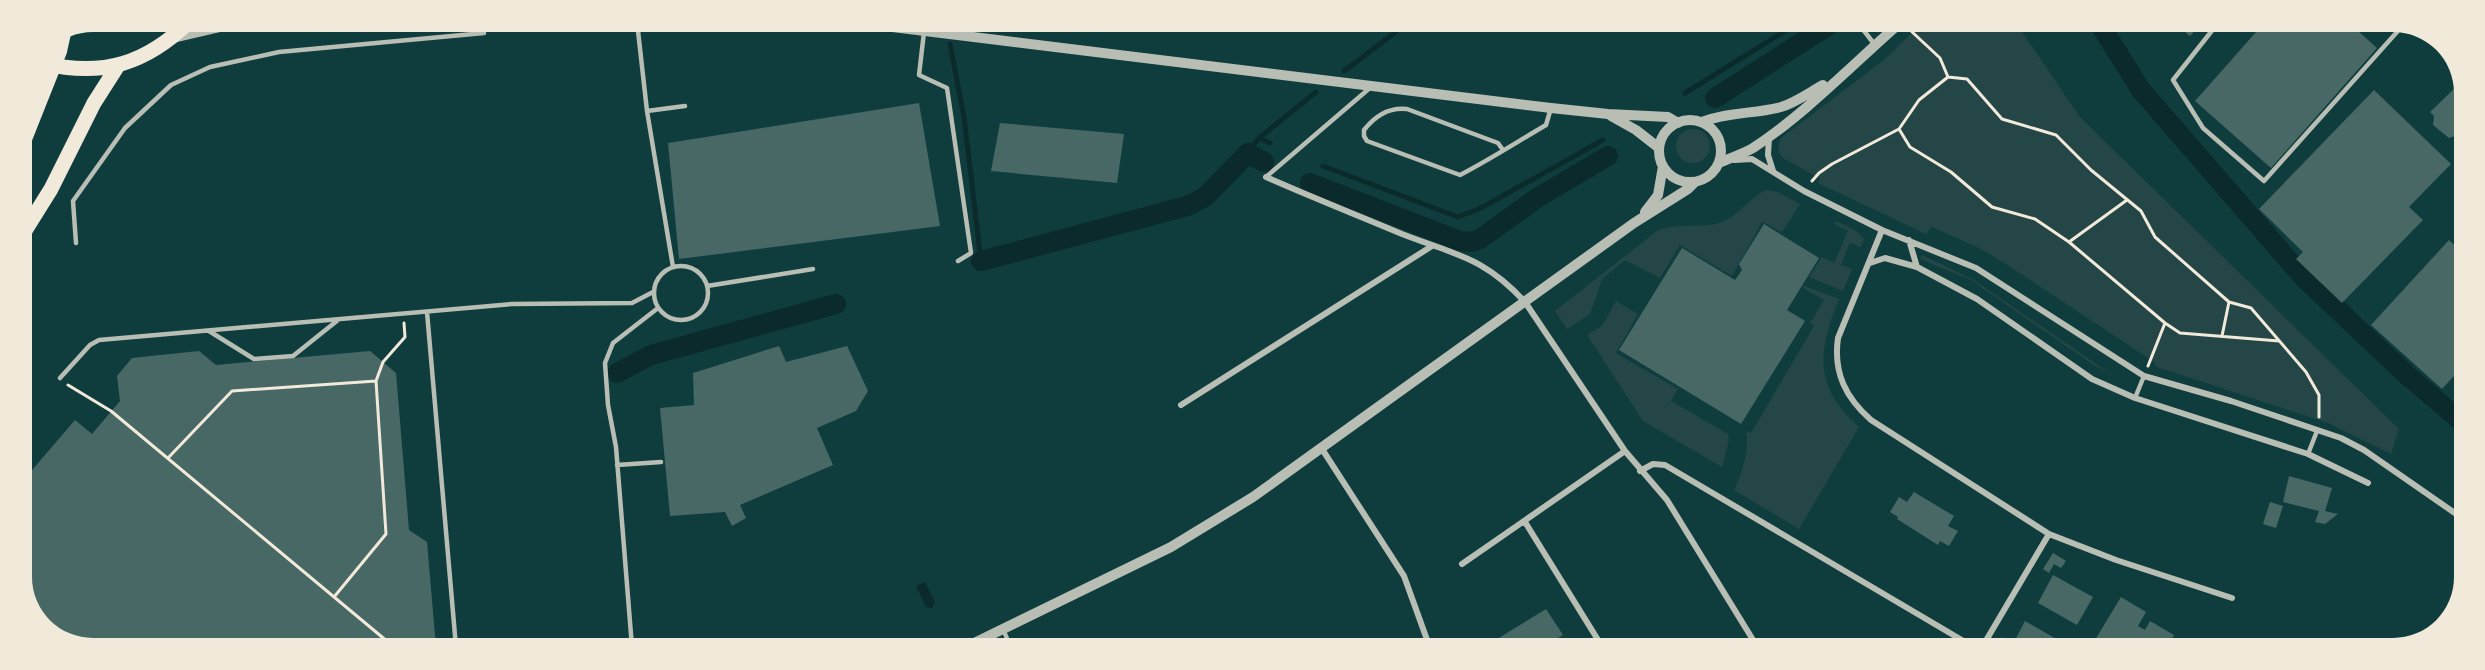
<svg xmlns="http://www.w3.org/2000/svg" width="2485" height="670" font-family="'Asap Condensed',sans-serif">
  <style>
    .green { fill: #244646 }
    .water { fill: #0a2a2b }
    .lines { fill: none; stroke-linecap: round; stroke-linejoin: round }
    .stream { stroke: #0a2a2b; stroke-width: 5 }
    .canal { stroke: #0a2a2b; stroke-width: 20 }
    .building { fill: #486865 }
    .path { stroke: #f1e9da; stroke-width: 3 }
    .service { stroke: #b8beb3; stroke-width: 4.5 }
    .minor { stroke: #b8beb3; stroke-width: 6 }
    .tertiary { stroke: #b8beb3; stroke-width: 10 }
    .primary { stroke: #f1e9da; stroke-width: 15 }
    .motorway { stroke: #f1e9da; stroke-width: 18 }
  </style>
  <rect width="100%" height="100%" fill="#0f3d3e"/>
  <path class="green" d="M1922 23H2016L2080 117 2399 429 2391 454 2328 423 2157 367 2154 362 2006 264 1977 247 1932 227 1926 234 1818 183 1820 179 1783 158C1777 151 1777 145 1782 137L1884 60Z
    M1676 146a17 17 0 1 1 34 0a17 17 0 1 1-34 0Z
    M1766 190 1778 192 1800 204 1782 232 1762 222 1732 276 1680 245 1660 278 1625 260 1602 279 1590 314 1567 329 1555 311 1657 231C1677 222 1698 229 1719 223 1739 217 1748 198 1766 190Z
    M1836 221 1855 230 1864 239 1861 247 1850 243 1841 265 1852 269 1843 291 1809 277 1822 257 1834 263 1848 231 1834 224Z
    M1922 255 1972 279 2108 372 2134 386 2092 364 1971 280 1920 259Z
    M1804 286 1839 299C1818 351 1813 387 1859 427L1799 529 1734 490C1742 473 1750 449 1746 431L1751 433 1814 326 1810 323 1824 300 1803 288Z
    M1616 301 1638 314 1616 353 1678 389 1671 401 1728 434 1729 440 1722 467 1643 421 1587 335 1602 326Z"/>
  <path class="water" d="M925 582 935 602 932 608 926 607 916 586Z"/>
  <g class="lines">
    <path class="stream" d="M950 44 964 117 981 261
      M1344 71 1409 22
      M1685 93 1798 23
      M1259 138 1270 143
      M1248 153 1259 138 1316 92
      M1323 166 1458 217 1481 208 1603 140"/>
    <path class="canal" d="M2099 23 2141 90 2304 278 2408 376 2462 422
      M1715 98 1832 23
      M1310 183 1460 241 1471 242 1480 239 1537 198 1608 156
      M981 261 1187 206 1205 197 1248 153 1264 162
      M617 373 651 355 836 304"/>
  </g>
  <path class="building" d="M2175 23H2202L2190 36Z
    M2264 23H2349L2377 48 2271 168 2195 101Z
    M2455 88 2464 94V143L2455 136 2449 138 2433 125 2434 116 2430 112Z
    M2374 90 2451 164 2409 207 2423 220 2342 303 2296 259 2303 252 2259 209Z
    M919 103 940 226 679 259 668 143Z
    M1000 123 1124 134 1117 183 991 171Z
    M1764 224 1819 258 1787 310 1805 321 1741 424 1619 350 1682 248 1735 280 1742 270 1739 264Z
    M2449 240 2463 253V366L2442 389 2371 325Z
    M779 346 786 362 847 346 868 391 856 411 817 428 833 465 740 505 746 518 732 526 725 512 670 516 660 408 694 405 693 373Z
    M199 351 216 365 370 351 396 373 409 530 427 542 436 647H74L38 624 21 583V483L75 420 92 434 120 401 117 376 132 358Z
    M2289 476 2332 488 2325 511 2338 514 2325 524 2315 522 2319 511 2283 502Z
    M1914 492 1954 516 1948 526 1958 531 1949 546 1940 541 1938 545 1897 519 1898 517 1890 512 1899 497 1907 502Z
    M2270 502 2283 506 2276 528 2263 524Z
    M2053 553 2066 561 2061 568 2054 564 2049 573 2043 569Z
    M2053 575 2093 597 2077 625 2038 603Z
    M2121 597 2146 612 2138 626 2145 630 2150 621 2174 635 2166 649H2109L2095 640Z
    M1546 609 1563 635 1551 642 1555 648H1506L1499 638Z
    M2025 621 2065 644 2066 642 2078 649H1996L2002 637 2013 644Z"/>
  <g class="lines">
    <path class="path" d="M1910 30 1940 58 1948 77 1967 79 2002 119 2056 135 2091 170 2141 211 2155 237 2229 302 2251 308 2306 372 2319 395V417
      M1899 129 1910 147 1951 172 1992 207 2035 219 2069 242 2165 323 2180 333 2279 341
      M1812 181 1819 173 1832 164 1899 129 1919 100 1948 77
      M2069 242 2127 200
      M2222 336 2229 302
      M2148 366 2165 323
      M376 381 383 362 405 337 404 323
      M68 385 111 411 394 647
      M168 458 232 391 376 381 386 534 334 597"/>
    <path class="service" d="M637 22 647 111 673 267
      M1858 23 1875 45
      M2218 23 2173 80 2203 128 2264 181 2405 23
      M924 32 919 75 947 88 971 253 958 261
      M647 111 685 106
      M1503 150 1498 143 1407 109C1389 107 1375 116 1364 130V136L1367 141 1460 175C1489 160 1517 142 1546 125L1551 108
      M1266 177 1371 87
      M76 243 73 201 125 128 171 85 210 67 279 52 484 33
      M654 293a27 27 0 1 1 54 0a27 27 0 1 1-54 0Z
      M707 286 813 269
      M427 312 456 647
      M209 331 254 359 293 356 338 320
      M60 378 90 345 99 340 512 304 632 303 653 292
      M2135 398 2144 376
      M2308 454 2317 431
      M617 465 661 462
      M1003 629 1011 648
      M632 647 616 447 608 405 605 363 613 343 658 308"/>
    <path class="minor" d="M1769 137 1768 155 1773 171
      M1735 160 1752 159 1804 191 1882 230 1976 268 2144 376 2231 401 2341 438 2364 450 2462 518
      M1266 177C1311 197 1357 215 1402 234 1456 255 1484 257 1525 302L1625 451 1667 500 1758 648
      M2463 199V196
      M1882 230 1838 338C1833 373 1846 398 1871 420L2049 534 2116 560 2232 598
      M1909 240 1917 267
      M1870 263 1885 258 1917 267 1977 299 2092 379 2135 398 2308 454 2368 483
      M1181 405 1432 246
      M1322 449 1404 576 1430 648
      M1640 471 1653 464 1665 465 1977 649
      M1525 522 1603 648
      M1462 564 1625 451
      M1981 649 2049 534"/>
    <path class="tertiary" d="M852 22 1551 108 1608 114 1668 117 1678 123
      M173 38 246 21
      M1611 116 1636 130 1659 148
      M1659 151a31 31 0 1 1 62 0a31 31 0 1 1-62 0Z
      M1702 122C1727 112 1754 114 1781 107 1795 103 1810 92 1823 85
      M1719 163C1730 158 1743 154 1753 148 1804 115 1854 63 1900 23
      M1645 212 1658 195 1663 166
      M964 648 1171 547 1253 497 1634 223 1688 189 1695 182"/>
    <path class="primary" d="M43 63C103 78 147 63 190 21
      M21 237 51 189 94 103 117 67"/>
    <path class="motorway" d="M21 111 45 40
      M21 144 58 51 62 33"/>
  </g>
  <path d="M0 0H2485V670H0ZM93 32H2393A61 61 0 0 1 2454 93V577A61 61 0 0 1 2393 638H93A61 61 0 0 1 32 577V93A61 61 0 0 1 93 32Z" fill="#f1e9da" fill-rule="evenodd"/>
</svg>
